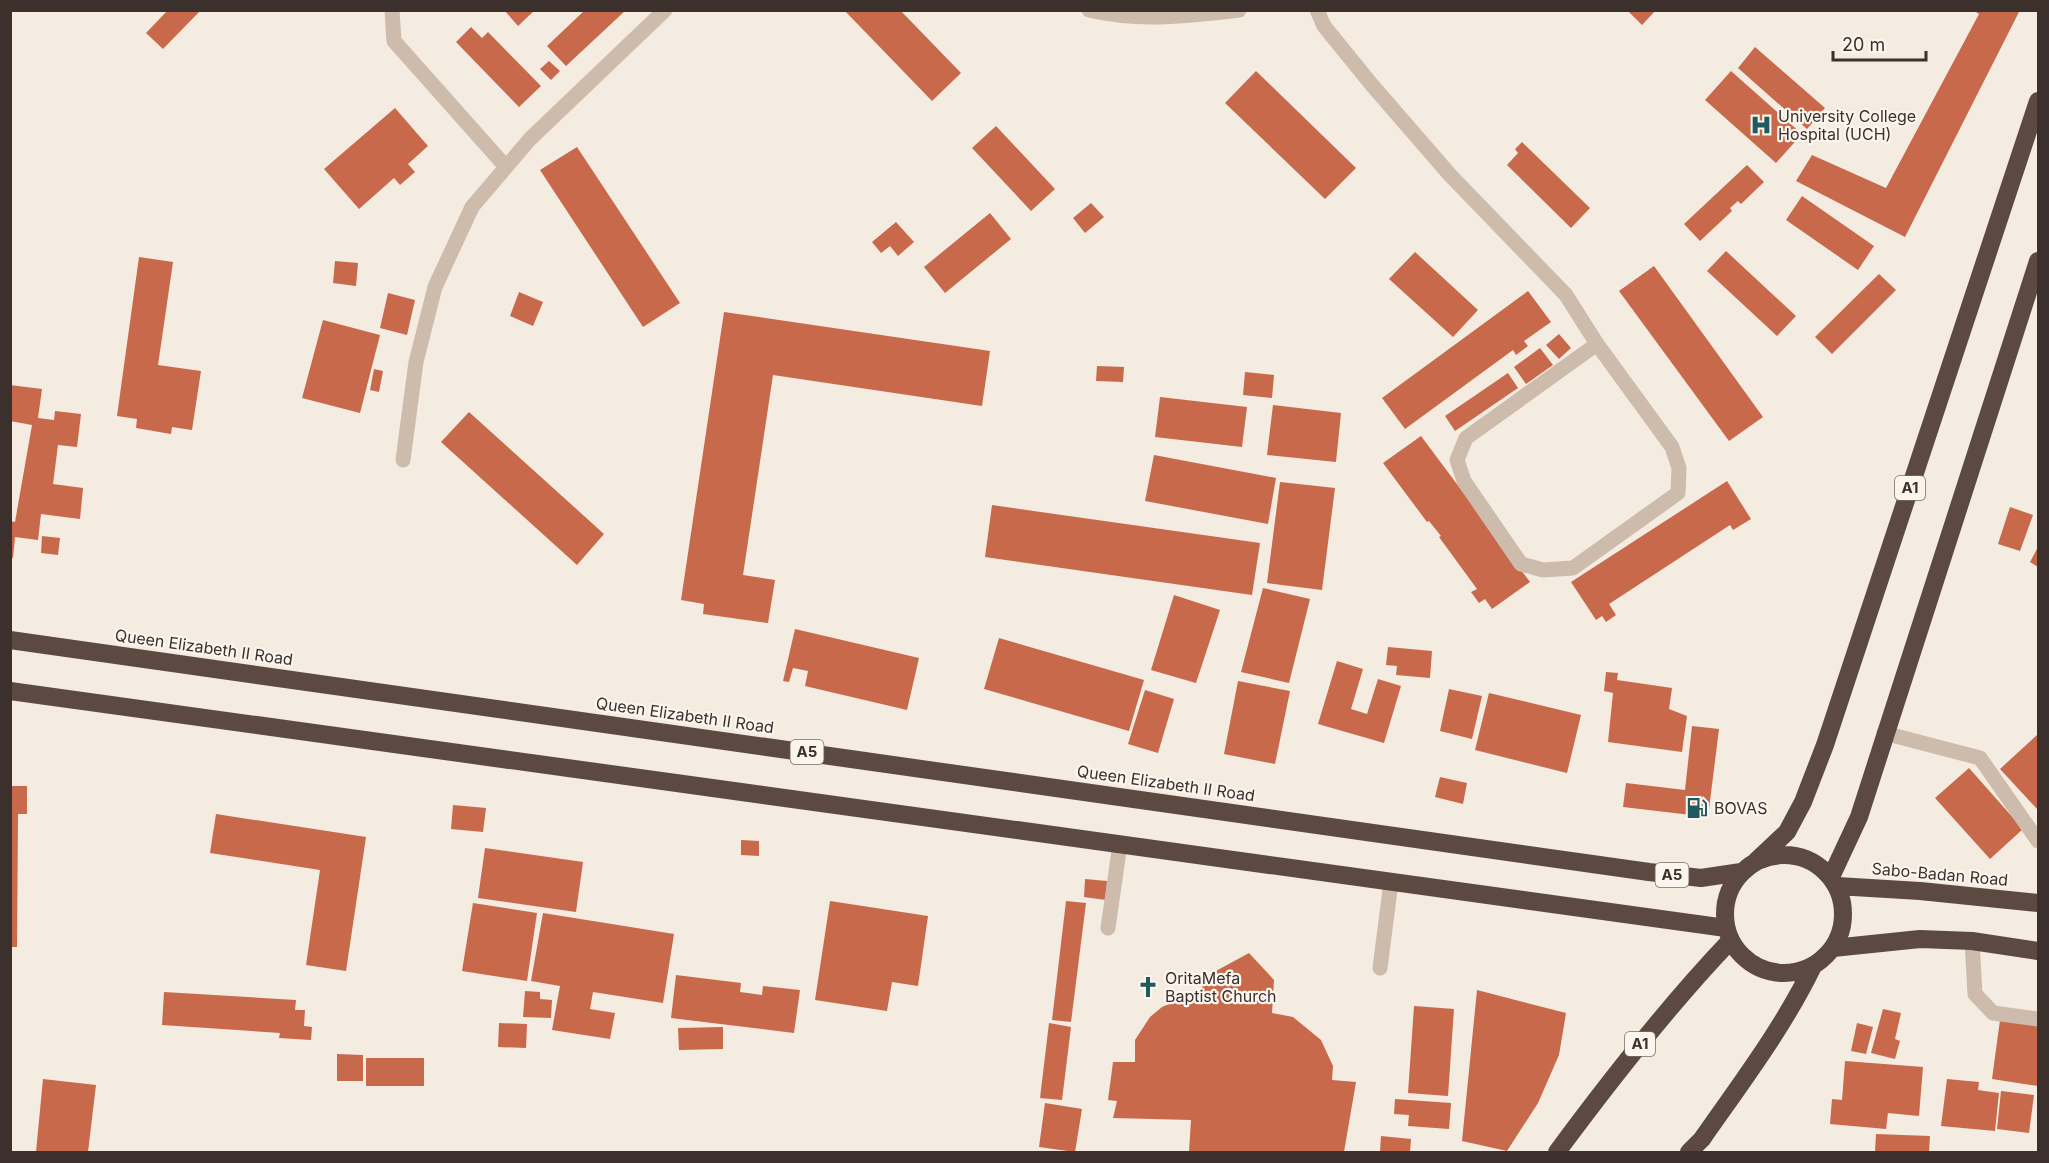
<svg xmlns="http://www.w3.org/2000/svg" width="2049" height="1163" font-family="Inter,sans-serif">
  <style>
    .building { fill: #c8694b }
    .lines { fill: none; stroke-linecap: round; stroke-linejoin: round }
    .lane { stroke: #cdbbac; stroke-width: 15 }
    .street { stroke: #cdbbac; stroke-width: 15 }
    .highway { stroke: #5c4a42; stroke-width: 18 }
    .labels { text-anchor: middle; stroke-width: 4.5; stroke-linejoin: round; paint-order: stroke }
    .shield { fill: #fbf5ee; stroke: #756b66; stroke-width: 1.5 }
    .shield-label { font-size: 15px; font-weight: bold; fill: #3b302b }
    .poi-label { font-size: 16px; fill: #3b302b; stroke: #fbf5ee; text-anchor: start }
    .street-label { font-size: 16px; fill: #3b302b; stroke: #fbf5ee }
  </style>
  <rect width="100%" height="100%" fill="#f4ebe1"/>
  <path class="building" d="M168 10H201L163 49 146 33Z
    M504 10H535L518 26Z
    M585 10H626L566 66 547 46Z
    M844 10H900L961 73 932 101Z
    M1627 10H1656L1642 25Z
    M1973 10H2020L1905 237 1796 181 1812 155 1886 188 1979 14Z
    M471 27 482 38 488 32 541 86 519 107 456 42Z
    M1755 47 1825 108 1807 129 1738 68Z
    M549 61 560 71 551 80 540 69Z
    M1256 71 1356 168 1325 199 1225 103Z
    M1731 71 1802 134 1776 163 1705 100Z
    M395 108 428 146 408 164 415 172 400 185 394 178 359 209 324 169Z
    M996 126 1055 189 1031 211 972 148Z
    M1522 142 1590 208 1571 228 1507 165 1518 153 1515 149Z
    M577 147 680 303 643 327 540 170Z
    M1747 165 1764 182 1741 204 1738 201 1730 208 1732 211 1700 241 1684 224Z
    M1802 196 1874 246 1858 270 1786 220Z
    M1091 203 1104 217 1085 233 1073 218Z
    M990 213 1011 239 945 293 924 267Z
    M896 222 914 242 898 256 890 246 881 253 872 242Z
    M1726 251 1796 316 1777 336 1707 271Z
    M1415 252 1478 310 1453 337 1389 279Z
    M139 257 173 262 158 365 201 371 192 430 172 427 171 434 136 428 137 419 117 416Z
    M335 261 358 263 356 286 333 283Z
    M1654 266 1763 417 1729 441 1619 291Z
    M1879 274 1896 290 1832 354 1815 337Z
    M1528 291 1551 322 1524 341 1528 346 1516 355 1513 350 1405 429 1382 398Z
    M519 292 543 302 533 326 510 316Z
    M388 293 415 300 407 335 380 328Z
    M724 312 990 351 982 406 773 375 743 575 775 580 768 623 703 614 704 604 681 600Z
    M323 320 380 335 360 413 302 398Z
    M1559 334 1571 348 1559 359 1546 345Z
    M1540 348 1553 365 1526 384 1514 367Z
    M1097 366 1124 367 1123 382 1096 381Z
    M374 369 383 371 379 392 370 390Z
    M1245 372 1274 375 1272 398 1243 395Z
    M1508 373 1518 388 1455 431 1445 416Z
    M10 385 42 389 38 418 54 420 55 411 81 414 77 447 58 445 53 484 83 488 80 519 41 514 38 540 15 537 13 558 10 557V521L15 522 32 425 10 421Z
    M1160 397 1247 407 1242 447 1155 437Z
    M1273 405 1341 413 1336 462 1267 455Z
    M469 412 604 534 577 565 441 442Z
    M1421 436 1530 582 1492 609 1485 599 1479 603 1471 592 1477 589 1439 537 1441 536 1429 521 1427 522 1383 463Z
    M1154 455 1276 478 1268 524 1145 501Z
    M1727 481 1751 519 1733 530 1730 525 1609 604 1616 615 1606 622 1602 616 1596 620 1571 582Z
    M1280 482 1335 488 1322 590 1267 583Z
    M992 505 1260 543 1252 595 985 557Z
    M2010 507 2033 515 2020 551 1998 544Z
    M42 536 60 538 58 555 41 553Z
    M2038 547V567L2030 562Z
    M1263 588 1310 599 1289 683 1241 672Z
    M1174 595 1220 610 1196 683 1151 670Z
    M795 629 919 658 907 710 805 686 808 671 793 668 789 682 783 681Z
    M999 638 1144 680 1129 731 984 689Z
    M1388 647 1432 651 1430 678 1396 675 1397 666 1386 665Z
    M1337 661 1363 669 1351 709 1367 714 1378 679 1401 686 1384 743 1318 724Z
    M1606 672 1618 673 1617 680 1672 688 1669 709 1687 716 1682 752 1608 742 1613 693 1604 691Z
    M1238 681 1290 691 1275 764 1224 754Z
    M1449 689 1482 696 1472 739 1440 731Z
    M1145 690 1174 699 1158 753 1128 744Z
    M1489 693 1581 715 1567 773 1475 750Z
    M1692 726 1719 729 1708 817 1623 807 1626 783 1685 790Z
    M2038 734V810L2000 769Z
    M1969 768 2023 829 1990 859 1935 798Z
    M1440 777 1467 783 1463 804 1435 797Z
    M10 786H27V814H18L17 947H10Z
    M453 805 486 808 483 832 451 829Z
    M216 814 366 837 346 971 306 965 320 870 210 853Z
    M741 840 759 841V856L741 855Z
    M485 848 583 862 576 912 478 898Z
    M1085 879 1107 881 1106 900 1084 897Z
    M830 901 928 916 918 986 892 982 887 1011 815 1000Z
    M1066 901 1086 903 1071 1022 1052 1020Z
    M473 903 537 913 527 981 462 971Z
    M543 913 674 934 663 1003 593 992 590 1009 615 1013 610 1039 552 1030 560 986 531 981Z
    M1249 953 1274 980 1272 1013 1293 1017 1321 1040 1333 1066 1332 1080 1356 1082 1344 1152H1189L1191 1120 1113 1118 1117 1101 1108 1100 1113 1062H1135V1040L1150 1017 1162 1007 1174 1002 1201 1001 1203 978Z
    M676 975 741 983 740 992 762 995 763 986 800 990 794 1033 671 1018Z
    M1477 990 1566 1013 1559 1055 1538 1103 1507 1151 1462 1141Z
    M525 991 540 992V999L552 1000 551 1018 523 1017Z
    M164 992 296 1000 295 1010H305L304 1026 312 1027 311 1040 279 1038 280 1033 162 1025Z
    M1414 1006 1454 1009 1448 1096 1408 1093Z
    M1883 1009 1901 1013 1895 1039 1900 1041 1895 1059 1871 1053Z
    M2000 1020 2038 1025V1086L1992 1079Z
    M499 1023 527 1024 526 1048 498 1047Z
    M1049 1023 1071 1027 1062 1100 1040 1098Z
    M1857 1023 1873 1027 1866 1054 1851 1051Z
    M723 1027V1049L679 1050 678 1028Z
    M337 1054 363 1055V1081H337Z
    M366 1058H424V1086H366Z
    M1845 1061 1923 1067 1919 1116 1888 1113 1886 1129 1830 1124 1832 1099 1842 1100Z
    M43 1079 96 1085 88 1152H36Z
    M1947 1079 1979 1082 1978 1090 1999 1093 1995 1131 1941 1126Z
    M2001 1091 2034 1095 2029 1133 1997 1129Z
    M1395 1099 1451 1103 1449 1129 1408 1126 1409 1115 1394 1114Z
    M1045 1103 1082 1109 1075 1152 1039 1147Z
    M1876 1134 1930 1136 1929 1152H1875Z
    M1381 1136 1411 1139 1410 1152H1380Z"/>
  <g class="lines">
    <path class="lane" d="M1317 10 1324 26 1372 85 1450 175 1566 295 1597 344 1672 447 1679 468 1678 493 1573 568 1543 570 1521 564 1464 481 1457 460 1466 438 1597 344
      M1884 733 1980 758 2038 841
      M1108 928 1120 844
      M1972 941 1975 994 1993 1013 2038 1019
      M1380 968 1391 882"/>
    <path class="street" d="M392 10 394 41 506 167
      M1089 10C1139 22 1189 16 1239 10
      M403 460 416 362 435 287 472 207 530 139 665 10"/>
    <path class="highway" d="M10 640 1649 872 1701 878 1741 872
      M10 691 1726 928
      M1725 914a59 59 0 1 1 118 0a59 59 0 1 1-118 0Z
      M1756 861 1787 832 1803 802 1825 745 2038 101
      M1831 877 1859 817 2038 261
      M1837 886 1920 891 2038 903
      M1833 948 1920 939 1972 941 2038 951
      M1557 1152C1611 1079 1667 1007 1730 941
      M1689 1152 1702 1139C1741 1083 1783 1028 1813 966"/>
  </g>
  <defs>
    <symbol id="hospital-bare" viewBox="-9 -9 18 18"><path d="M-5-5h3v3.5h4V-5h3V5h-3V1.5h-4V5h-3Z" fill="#1f5a5e" stroke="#fbf5ee" stroke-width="2.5" paint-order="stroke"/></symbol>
    <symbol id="fuel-bare" viewBox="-9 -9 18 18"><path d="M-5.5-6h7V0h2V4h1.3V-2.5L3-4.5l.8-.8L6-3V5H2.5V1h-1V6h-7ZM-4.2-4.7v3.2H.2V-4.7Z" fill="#1f5a5e" stroke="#fbf5ee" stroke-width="2.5" paint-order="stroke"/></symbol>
    <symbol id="church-bare" viewBox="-9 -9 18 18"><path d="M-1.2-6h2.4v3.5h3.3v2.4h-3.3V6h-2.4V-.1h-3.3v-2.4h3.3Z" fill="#1f5a5e" stroke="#fbf5ee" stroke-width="2.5" paint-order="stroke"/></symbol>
  </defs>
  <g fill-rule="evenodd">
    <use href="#hospital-bare" x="1746" y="110" width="30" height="30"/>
    <use href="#fuel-bare" x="1682" y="793" width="30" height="30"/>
    <use href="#church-bare" x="1133" y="972" width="30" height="30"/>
  </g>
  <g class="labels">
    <g class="shield">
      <rect x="1895" y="476" width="30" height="24" rx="4.5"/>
      <rect x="790.5" y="740" width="33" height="24" rx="4.5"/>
      <rect x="1655.5" y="863" width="33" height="24" rx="4.5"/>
      <rect x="1625" y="1032" width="30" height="24" rx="4.5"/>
    </g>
    <g class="shield-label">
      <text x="1910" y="493">A1</text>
      <text x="807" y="757">A5</text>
      <text x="1672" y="880">A5</text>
      <text x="1640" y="1049">A1</text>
    </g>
    <g class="poi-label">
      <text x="1778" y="122">University College<tspan x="1778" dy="18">Hospital (UCH)</tspan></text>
      <text x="1714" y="814">BOVAS</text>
      <text x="1165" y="984">OritaMefa<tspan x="1165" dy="18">Baptist Church</tspan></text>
    </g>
    <g class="street-label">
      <text transform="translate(204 647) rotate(8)" y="6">Queen Elizabeth II Road</text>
      <text transform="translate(685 715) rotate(8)" y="6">Queen Elizabeth II Road</text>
      <text transform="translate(1166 783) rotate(8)" y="6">Queen Elizabeth II Road</text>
      <text transform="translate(1940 874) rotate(5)" y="6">Sabo-Badan Road</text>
    </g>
  </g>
  <rect width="2049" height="1163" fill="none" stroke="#3b302b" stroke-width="24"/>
  <path d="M1833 51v9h93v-9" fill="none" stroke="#3b302b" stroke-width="3"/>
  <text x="1842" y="51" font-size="18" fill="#3b302b" stroke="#fbf5ee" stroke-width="4.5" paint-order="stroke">20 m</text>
</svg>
